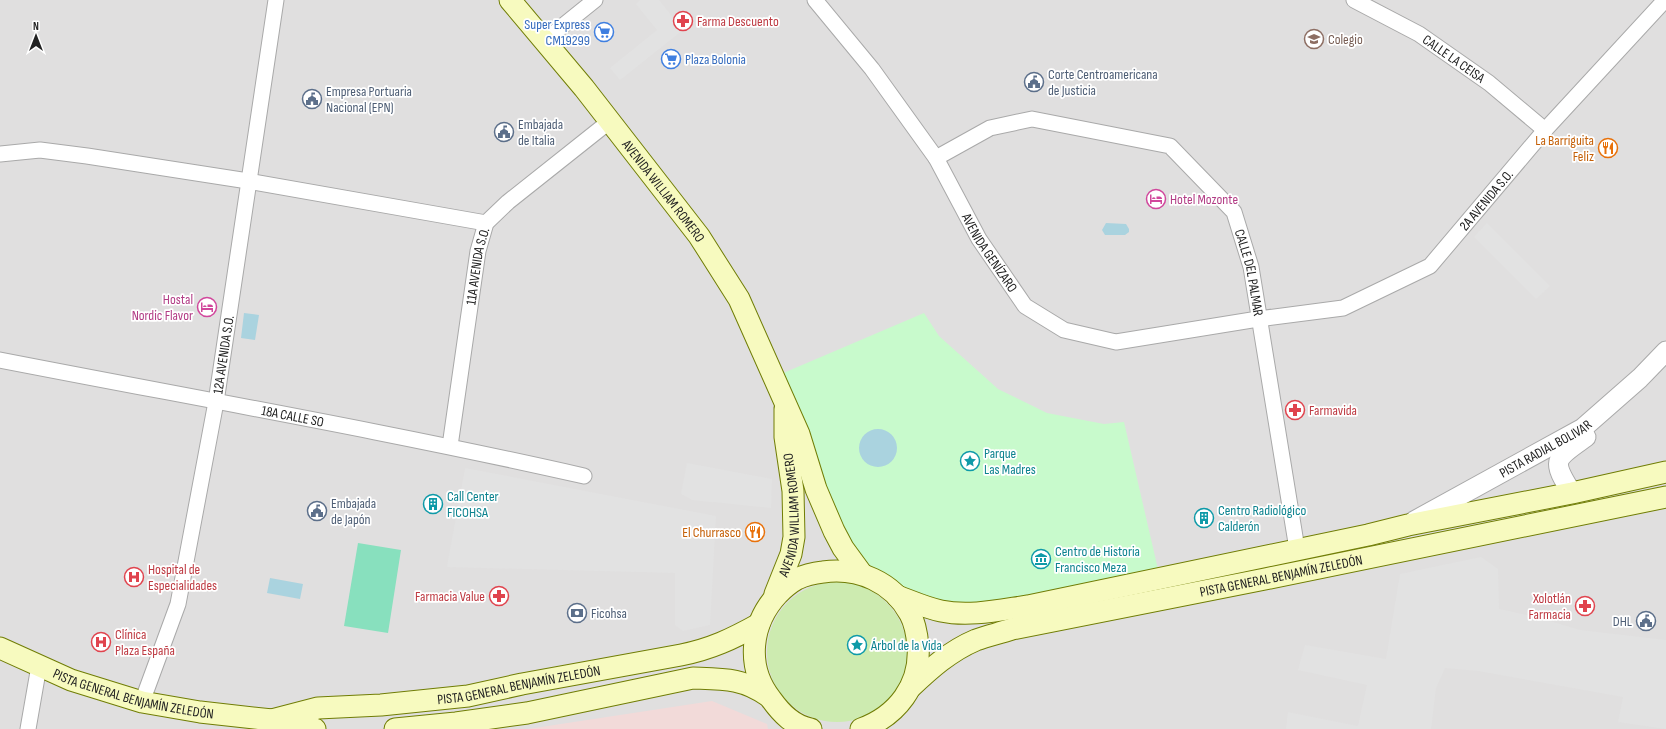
<svg xmlns="http://www.w3.org/2000/svg" width="1666" height="729" font-family="'Sofia Sans Condensed',sans-serif">
  <style>
    .residential { fill: #e0dfdf }
    .commercial { fill: #f2dad9 }
    .grass { fill: #cdebb0 }
    .park { fill: #c8facc }
    .pitch { fill: #88e0be }
    .parking { fill: #e2e2e2 }
    .water { fill: #aad3df }
    .lines { fill: none; stroke-linecap: round; stroke-linejoin: round }
    .minor-casing { stroke: #a9a9a9; stroke-width: 17 }
    .tertiary-casing { stroke: #a9a9a9; stroke-width: 21 }
    .secondary-casing { stroke: #707d05; stroke-width: 23 }
    .minor { stroke: #fff; stroke-width: 15 }
    .tertiary { stroke: #fff; stroke-width: 19 }
    .secondary { stroke: #f7fabf; stroke-width: 21 }
    .labels { text-anchor: middle; stroke-width: 3.5; stroke-linejoin: round; paint-order: stroke }
    .health-label { font-size: 14px; fill: #be3a42; stroke: #fff; text-anchor: start }
    .shop-label { font-size: 14px; fill: #366cbe; stroke: #fff; text-anchor: end }
    .education-label { font-size: 14px; fill: #785e54; stroke: #fff; text-anchor: start }
    .street-label { font-size: 14px; fill: #222; stroke: #fff }
    .service-label { font-size: 14px; fill: #4e5e75; stroke: #fff; text-anchor: start }
    .food-label { font-size: 14px; fill: #c56008; stroke: #fff; text-anchor: end }
    .hotel-label { font-size: 14px; fill: #b23c85; stroke: #fff; text-anchor: start }
    .culture-label { font-size: 14px; fill: #0d838f; stroke: #fff; text-anchor: start }
  </style>
  <rect width="100%" height="100%" fill="#f2efe9"/>
  <path class="residential" d="M0 0H1666V729H0Z"/>
  <path class="commercial" d="M712 701 767 724 768 729H528Z"/>
  <path class="grass" d="M767 652a70 70 0 1 1 140 0a70 70 0 1 1-140 0Z"/>
  <path class="park" d="M924 313 939 336 998 389 1047 413 1104 424 1124 422 1160 578 974 613 862 574 774 377Z"/>
  <path class="pitch" d="M358 543 401 550 388 633 344 626Z"/>
  <path class="parking" d="M640 0H659L683 30 620 80 610 68 657 30 636 4Z
    M1487 223 1550 286 1536 299 1474 237Z
    M687 463 772 479 771 508 692 500 681 494Z
    M465 468 716 516 710 625 683 631 675 625V573L447 567Z
    M1481 557 1498 569 1499 609 1536 617 1580 630 1666 640V729L1618 722 1623 697 1478 671 1445 668 1436 688 1431 729H1286L1288 712 1358 726 1367 685 1298 670 1305 645 1386 659 1400 574Z"/>
  <path class="water" d="M1106 223 1126 224 1129 229V232L1125 235H1105L1102 230Z
    M244 313 259 315 255 340 241 338Z
    M859 448a19 19 0 1 1 38 0a19 19 0 1 1-38 0Z
    M270 578 303 584 300 599 267 593Z"/>
  <g class="lines">
    <defs>
      <g id="minor">
        <path id="s1" d="M815 0 872 69 936 158 979 239 1025 306 1064 330 1116 342 1258 319 1343 308 1430 266 1545 130 1665 0"/>
        <path id="s2" d="M1354 0 1419 34 1489 83 1545 130"/>
        <path d="M544 41 595 0"/>
        <path d="M0 154 40 150 87 156 248 181 486 223"/>
        <path id="s3" d="M936 158 990 128 1032 119 1170 146 1234 212 1251 267 1297 549"/>
        <path id="s4" d="M0 360C195 398 390 432 584 476"/>
        <path id="s5" d="M450 446 478 251 486 223 508 202 610 121"/>
        <path id="s6" d="M142 702 178 604 216 402 276 0"/>
        <path d="M28 729 39 666"/>
      </g>
      <g id="tertiary">
        <path d="M1572 493C1550 459 1555 459 1586 437"/>
        <path id="s7" d="M1414 521 1583 428 1640 378 1666 351"/>
      </g>
      <g id="secondary">
        <path id="s8" d="M510 0 584 88 699 236 739 299 799 434 816 489 834 531 843 548 862 574"/>
        <path id="s9" d="M775 594 791 554 794 537 793 491 785 437V409"/>
        <path d="M897 596C911 601 926 608 941 611 969 617 1000 610 1028 606L1368 535 1408 525 1572 493 1666 472"/>
        <path id="s10" d="M0 648 71 680 142 702 200 712 272 720 315 729"/>
        <path id="s11" d="M910 688C930 669 950 651 976 640 987 636 1000 633 1012 629L1265 579 1666 497"/>
        <path id="s12" d="M272 720 318 708 381 705 468 696 522 684 681 655C711 649 732 639 759 624"/>
        <path d="M395 729 456 723 527 713 693 678C723 679 743 678 768 696"/>
        <path d="M811 729C793 726 781 713 771 699 745 666 751 623 778 594 784 588 790 583 797 579 805 575 814 573 823 572 858 567 893 582 910 614 915 623 917 635 918 646 921 685 897 716 861 729"/>
      </g>
    </defs>
    <use href="#minor" class="minor-casing"/>
    <use href="#tertiary" class="tertiary-casing"/>
    <use href="#secondary" class="secondary-casing"/>
    <use href="#minor" class="minor"/>
    <use href="#tertiary" class="tertiary"/>
    <use href="#secondary" class="secondary"/>
  </g>
  <defs>
    <symbol id="pharmacy-ring" viewBox="-11 -11 22 22"><circle r="9.5" fill="#fff" stroke="#e0444e" stroke-width="1.5"/><path d="M-2-6h4v4h4v4h-4v4h-4v-4h-4v-4h4Z" fill="#e0444e"/></symbol>
    <symbol id="supermarket-ring" viewBox="-11 -11 22 22"><circle r="9.5" fill="#fff" stroke="#3f7fe0" stroke-width="1.5"/><path d="M-6-5.5h2.5l.6 2H6L4.5 2H-2.5L-4.4-4H-6ZM-1.5 3.2a1.3 1.3 0 1 0 .1 0ZM3 3.2a1.3 1.3 0 1 0 .1 0Z" fill="#3f7fe0"/></symbol>
    <symbol id="school-ring" viewBox="-11 -11 22 22"><circle r="9.5" fill="#fff" stroke="#8d6e63" stroke-width="1.5"/><path d="M0-5L7-2L0 1L-7-2ZM-4 1L0 2.5L4 1V4Q0 6-4 4Z" fill="#8d6e63"/></symbol>
    <symbol id="civic-ring" viewBox="-11 -11 22 22"><circle r="9.5" fill="#fff" stroke="#5c6f8a" stroke-width="1.5"/><path d="M-.6-6.5H3V-4.5H.6V-3L4-1V1h2V6H-6V1h2V-1L-.6-3ZM-1.2 2.5V6h2.4V2.5Z" fill="#5c6f8a"/></symbol>
    <symbol id="restaurant-ring" viewBox="-11 -11 22 22"><circle r="9.5" fill="#fff" stroke="#e8710a" stroke-width="1.5"/><path d="M-5-6h1v4h1v-4h1v4h1v-4h1v5L-1.5 .5V6h-2V.5L-5-1ZM5-6V6H3V1.5H1.5Q1.5-4 5-6Z" fill="#e8710a"/></symbol>
    <symbol id="hotel-ring" viewBox="-11 -11 22 22"><circle r="9.5" fill="#fff" stroke="#d1479c" stroke-width="1.5"/><path d="M-6-4.5h1.5V1H6V5H4.5V3h-9V5H-6ZM-4 0a1.8 1.8 0 1 1 3.6 0ZM.5 0V-2.5h3Q6-2.5 6 0Z" fill="#d1479c"/></symbol>
    <symbol id="sight-ring" viewBox="-11 -11 22 22"><circle r="9.5" fill="#fff" stroke="#0f9aa8" stroke-width="1.5"/><path d="M0-6L1.8-2.2L6-1.7L2.9 1.2L3.7 5.4L0 3.3L-3.7 5.4L-2.9 1.2L-6-1.7L-1.8-2.2Z" fill="#0f9aa8"/></symbol>
    <symbol id="building-ring" viewBox="-11 -11 22 22"><circle r="9.5" fill="#fff" stroke="#0f9aa8" stroke-width="1.5"/><path d="M-4-6H4V6H1V3H-1V6H-4ZM-2.5-4.3h1.7v1.8h-1.7ZM.8-4.3h1.7v1.8H.8ZM-2.5-1h1.7V.8h-1.7ZM.8-1h1.7V.8H.8Z" fill="#0f9aa8"/></symbol>
    <symbol id="museum-ring" viewBox="-11 -11 22 22"><circle r="9.5" fill="#fff" stroke="#0f9aa8" stroke-width="1.5"/><path d="M0-6L6-3V-2H-6V-3ZM-5-1h2V3h-2ZM-1-1h2V3h-2ZM3-1h2V3H3ZM-6 4H6V6H-6Z" fill="#0f9aa8"/></symbol>
    <symbol id="hospital-ring" viewBox="-11 -11 22 22"><circle r="9.5" fill="#fff" stroke="#e0444e" stroke-width="1.5"/><path d="M-5-5h3v3.5h4V-5h3V5h-3V1.5h-4V5h-3Z" fill="#e0444e"/></symbol>
    <symbol id="bank-ring" viewBox="-11 -11 22 22"><circle r="9.5" fill="#fff" stroke="#5c6f8a" stroke-width="1.5"/><path d="M-6-4H6V4H-6ZM0-2.3a2.3 2.3 0 1 0 0 4.6a2.3 2.3 0 1 0 0-4.6Z" fill="#5c6f8a"/></symbol>
  </defs>
  <g fill-rule="evenodd">
    <use href="#pharmacy-ring" x="672" y="10" width="22" height="22"/>
    <use href="#supermarket-ring" x="593" y="21" width="22" height="22"/>
    <use href="#school-ring" x="1303" y="28" width="22" height="22"/>
    <use href="#supermarket-ring" x="660" y="48" width="22" height="22"/>
    <use href="#civic-ring" x="1023" y="71" width="22" height="22"/>
    <use href="#civic-ring" x="301" y="88" width="22" height="22"/>
    <use href="#civic-ring" x="493" y="121" width="22" height="22"/>
    <use href="#restaurant-ring" x="1597" y="137" width="22" height="22"/>
    <use href="#hotel-ring" x="1145" y="188" width="22" height="22"/>
    <use href="#hotel-ring" x="196" y="296" width="22" height="22"/>
    <use href="#pharmacy-ring" x="1284" y="399" width="22" height="22"/>
    <use href="#sight-ring" x="959" y="450" width="22" height="22"/>
    <use href="#building-ring" x="422" y="493" width="22" height="22"/>
    <use href="#civic-ring" x="306" y="500" width="22" height="22"/>
    <use href="#building-ring" x="1193" y="507" width="22" height="22"/>
    <use href="#restaurant-ring" x="744" y="521" width="22" height="22"/>
    <use href="#museum-ring" x="1030" y="548" width="22" height="22"/>
    <use href="#hospital-ring" x="123" y="566" width="22" height="22"/>
    <use href="#pharmacy-ring" x="488" y="585" width="22" height="22"/>
    <use href="#pharmacy-ring" x="1574" y="595" width="22" height="22"/>
    <use href="#bank-ring" x="566" y="602" width="22" height="22"/>
    <use href="#civic-ring" x="1635" y="610" width="22" height="22"/>
    <use href="#hospital-ring" x="90" y="631" width="22" height="22"/>
    <use href="#sight-ring" x="846" y="634" width="22" height="22"/>
  </g>
  <g class="labels">
    <g class="health-label">
      <text x="697" y="26">Farma Descuento</text>
      <text x="1309" y="415">Farmavida</text>
      <text x="148" y="574">Hospital de<tspan x="148" dy="16">Especialidades</tspan></text>
      <text x="485" y="601" text-anchor="end">Farmacia Value</text>
      <text x="1571" y="603" text-anchor="end">Xolotlán<tspan x="1571" dy="16">Farmacia</tspan></text>
      <text x="115" y="639">Clínica<tspan x="115" dy="16">Plaza España</tspan></text>
    </g>
    <g class="shop-label">
      <text x="590" y="29">Super Express<tspan x="590" dy="16">CM19299</tspan></text>
      <text x="685" y="64" text-anchor="start">Plaza Bolonia</text>
    </g>
    <g class="education-label">
      <text x="1328" y="44">Colegio</text>
    </g>
    <g class="street-label">
      <text dy="5" stroke="none"><textPath href="#s2" startOffset="116">CALLE LA CEISA</textPath></text>
      <text dy="5" stroke="none"><textPath href="#s8" startOffset="245">AVENIDA WILLIAM ROMERO</textPath></text>
      <text dy="5" stroke="none"><textPath href="#s1" startOffset="884">2A AVENIDA S.O.</textPath></text>
      <text dy="5" stroke="none"><textPath href="#s1" startOffset="308">AVENIDA GENÍZARO</textPath></text>
      <text dy="5" stroke="none"><textPath href="#s5" startOffset="182">11A AVENIDA S.O.</textPath></text>
      <text dy="5" stroke="none"><textPath href="#s3" startOffset="400">CALLE DEL PALMAR</textPath></text>
      <text dy="5" stroke="none"><textPath href="#s6" startOffset="358">12A AVENIDA S.O.</textPath></text>
      <text dy="5" stroke="none"><textPath href="#s4" startOffset="298">18A CALLE SO</textPath></text>
      <text dy="5" stroke="none"><textPath href="#s7" startOffset="150">PISTA RADIAL BOLIVAR</textPath></text>
      <text dy="5" stroke="none"><textPath href="#s9" startOffset="82">AVENIDA WILLIAM ROMERO</textPath></text>
      <text dy="5" stroke="none"><textPath href="#s11" startOffset="394">PISTA GENERAL BENJAMÍN ZELEDÓN</textPath></text>
      <text dy="5" stroke="none"><textPath href="#s12" startOffset="250">PISTA GENERAL BENJAMÍN ZELEDÓN</textPath></text>
      <text dy="5" stroke="none"><textPath href="#s10" startOffset="142">PISTA GENERAL BENJAMÍN ZELEDÓN</textPath></text>
    </g>
    <g class="service-label">
      <text x="1048" y="79">Corte Centroamericana<tspan x="1048" dy="16">de Justicia</tspan></text>
      <text x="326" y="96">Empresa Portuaria<tspan x="326" dy="16">Nacional (EPN)</tspan></text>
      <text x="518" y="129">Embajada<tspan x="518" dy="16">de Italia</tspan></text>
      <text x="331" y="508">Embajada<tspan x="331" dy="16">de Japón</tspan></text>
      <text x="591" y="618">Ficohsa</text>
      <text x="1632" y="626" text-anchor="end">DHL</text>
    </g>
    <g class="food-label">
      <text x="1594" y="145">La Barriguita<tspan x="1594" dy="16">Feliz</tspan></text>
      <text x="741" y="537">El Churrasco</text>
    </g>
    <g class="hotel-label">
      <text x="1170" y="204">Hotel Mozonte</text>
      <text x="193" y="304" text-anchor="end">Hostal<tspan x="193" dy="16">Nordic Flavor</tspan></text>
    </g>
    <g class="culture-label">
      <text x="984" y="458">Parque<tspan x="984" dy="16">Las Madres</tspan></text>
      <text x="447" y="501">Call Center<tspan x="447" dy="16">FICOHSA</tspan></text>
      <text x="1218" y="515">Centro Radiológico<tspan x="1218" dy="16">Calderón</tspan></text>
      <text x="1055" y="556">Centro de Historia<tspan x="1055" dy="16">Francisco Meza</tspan></text>
      <text x="871" y="650">Árbol de la Vida</text>
    </g>
  </g>
  <g transform="translate(36 36)" stroke="#ffffff" stroke-width="3" paint-order="stroke">
  <path d="M0-3L7 15L0 10L-7 15Z" fill="#222222"/>
  <text y="-6" font-size="11" font-weight="bold" text-anchor="middle" fill="#222222">N</text>
  </g>
</svg>
